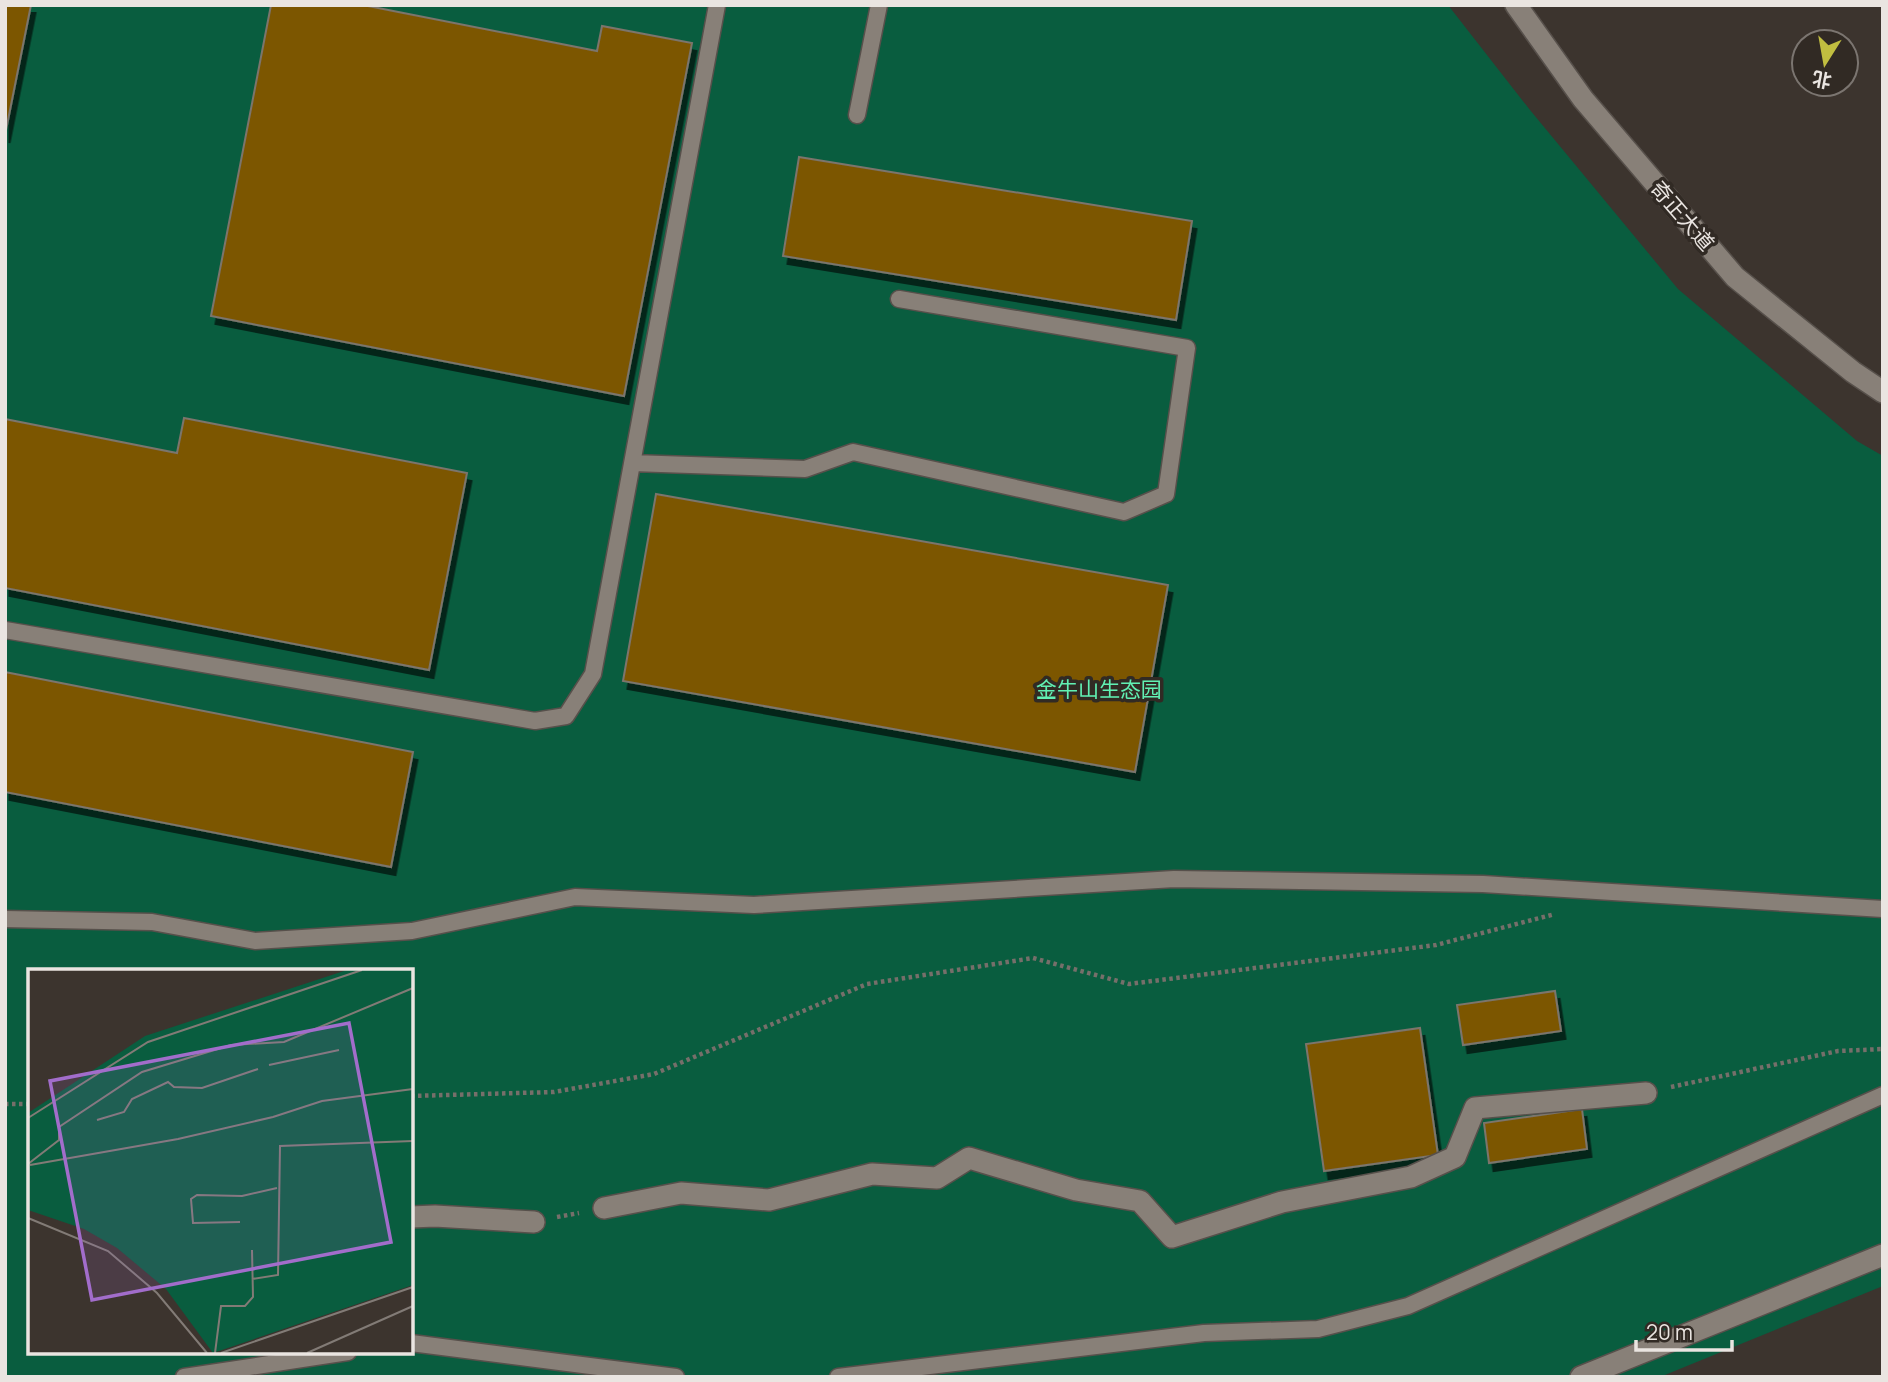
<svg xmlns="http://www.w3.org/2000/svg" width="1888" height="1382" font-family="Manrope,'Noto Sans SC',sans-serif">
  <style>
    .green { fill: #095d3f; fill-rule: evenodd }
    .building { fill: #7b5606; stroke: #7b756c; stroke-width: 2; filter: url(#shadow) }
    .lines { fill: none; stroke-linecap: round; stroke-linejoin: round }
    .lane-casing { stroke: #57504b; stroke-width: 19 }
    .street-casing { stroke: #57504b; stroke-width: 24 }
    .secondary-casing { stroke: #57504b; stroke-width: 24 }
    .path { stroke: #766f6a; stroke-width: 4.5; stroke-dasharray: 3.5 3.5; stroke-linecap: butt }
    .lane { stroke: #888078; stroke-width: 16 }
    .street { stroke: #888078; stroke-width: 21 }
    .secondary { stroke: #888078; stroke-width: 21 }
    .labels { text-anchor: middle; stroke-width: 7; stroke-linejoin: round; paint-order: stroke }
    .street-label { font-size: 21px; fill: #eae5e1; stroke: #312a24 }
    .park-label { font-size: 21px; fill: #61f0b3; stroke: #312a24 }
    .inset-road { fill: none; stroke: #827b76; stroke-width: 2 }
    .view { fill: #a26dcb; fill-opacity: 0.15; stroke: #a26dcb; stroke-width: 3.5 }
    .inset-edge { fill: none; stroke: #eae5e1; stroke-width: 3.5 }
  </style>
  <defs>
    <filter id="shadow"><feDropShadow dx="4.5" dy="8" stdDeviation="0" flood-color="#0009"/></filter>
  </defs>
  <rect width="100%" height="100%" fill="#3c342e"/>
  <path class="green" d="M5 5H1448L1530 110 1678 289 1857 441 1883 456V1286L1660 1377H5ZM30 971H411V1352H30Z"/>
  <path class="building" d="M5 5H31L5 135Z
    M271 5H363L597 51 602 26 692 43 624 396 211 316Z
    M799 157 1192 221 1176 320 783 256Z
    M184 418 467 473 429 670 5 588V419L177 453Z
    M656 494 1168 585 1135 772 623 681Z
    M5 672 413 752 391 867 5 792Z
    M1555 991 1561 1031 1463 1045 1457 1005Z
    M1420 1028 1438 1155 1324 1171 1306 1044Z
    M1582 1109 1587 1149 1489 1163 1484 1123Z"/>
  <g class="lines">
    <defs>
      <path id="lane" d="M857 115 879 5
        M632 463 805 469 853 452 1124 512 1166 494 1187 348 899 299
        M5 630 535 721 566 716 593 674 717 5
        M5 919 152 922 255 941 412 931 575 897 754 905 1174 879 1483 884 1883 909
        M411 1343 676 1377
        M184 1377 348 1352
        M838 1377 1204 1333 1318 1329 1408 1306 1883 1095"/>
      <path id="street" d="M604 1208 681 1193 769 1200 872 1174 937 1178 969 1158 1076 1190 1140 1201 1172 1237 1282 1202 1411 1177 1455 1157 1475 1108 1646 1093
        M411 1217 435 1216 534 1222
        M1581 1377 1883 1255"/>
      <path id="secondary" d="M1516 5 1583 99 1735 277 1853 372 1883 392"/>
    </defs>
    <use href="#lane" class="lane-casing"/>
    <use href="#street" class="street-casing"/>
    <use href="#secondary" class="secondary-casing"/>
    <path class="path" d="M1671 1087 1838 1051 1883 1049
      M411 1096 554 1092 654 1074 867 984 1033 958 1129 984 1436 945 1555 914
      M5 1104H30
      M557 1217 579 1213"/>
    <use href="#lane" class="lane"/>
    <use href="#street" class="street"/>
    <use href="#secondary" class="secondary"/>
  </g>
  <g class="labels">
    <g class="street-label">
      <text transform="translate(1682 216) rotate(49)" y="7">奇正大道</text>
    </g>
    <g class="park-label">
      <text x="1099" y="697">金牛山生态园</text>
    </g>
  </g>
  <g transform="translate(28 969)">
    <rect width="385" height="385" fill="#3c342e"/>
    <path d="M319 1H385V316L185 384 138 320 89 279 56 260 0 241V144L117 67Z" fill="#095d3f"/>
    <path class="inset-road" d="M241 96 311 81M0 149 120 73 334 1M69 151 96 143 104 130 140 113 146 118 174 119 230 100M0 195 31 171V158L114 103 203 76 256 73 385 19M2 196 150 170 245 148 294 132 385 120M0 249 80 282 129 324 179 384M212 253 165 254 163 230 169 226 214 227 249 219M224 310 250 306 252 177 385 172M187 384 193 337H217L225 328 224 281M193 384 385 318M279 384 385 337"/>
    <path class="view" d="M321 54 363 273 64 331 22 112Z"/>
    <rect width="385" height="385" class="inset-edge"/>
  </g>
  <rect width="1888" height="1382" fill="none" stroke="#eae5e1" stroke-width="14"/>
  <g transform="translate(1825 63) rotate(191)"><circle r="33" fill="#312a24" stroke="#7b7570" stroke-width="2"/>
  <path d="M0-5L12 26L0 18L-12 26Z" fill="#c1be40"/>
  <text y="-10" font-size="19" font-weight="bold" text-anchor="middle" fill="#eae5e1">北</text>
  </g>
  <path d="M1636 1340v10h96v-10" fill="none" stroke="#eae5e1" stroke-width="3.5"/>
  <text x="1646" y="1340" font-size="21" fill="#eae5e1" stroke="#312a24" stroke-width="5" paint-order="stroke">20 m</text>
</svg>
